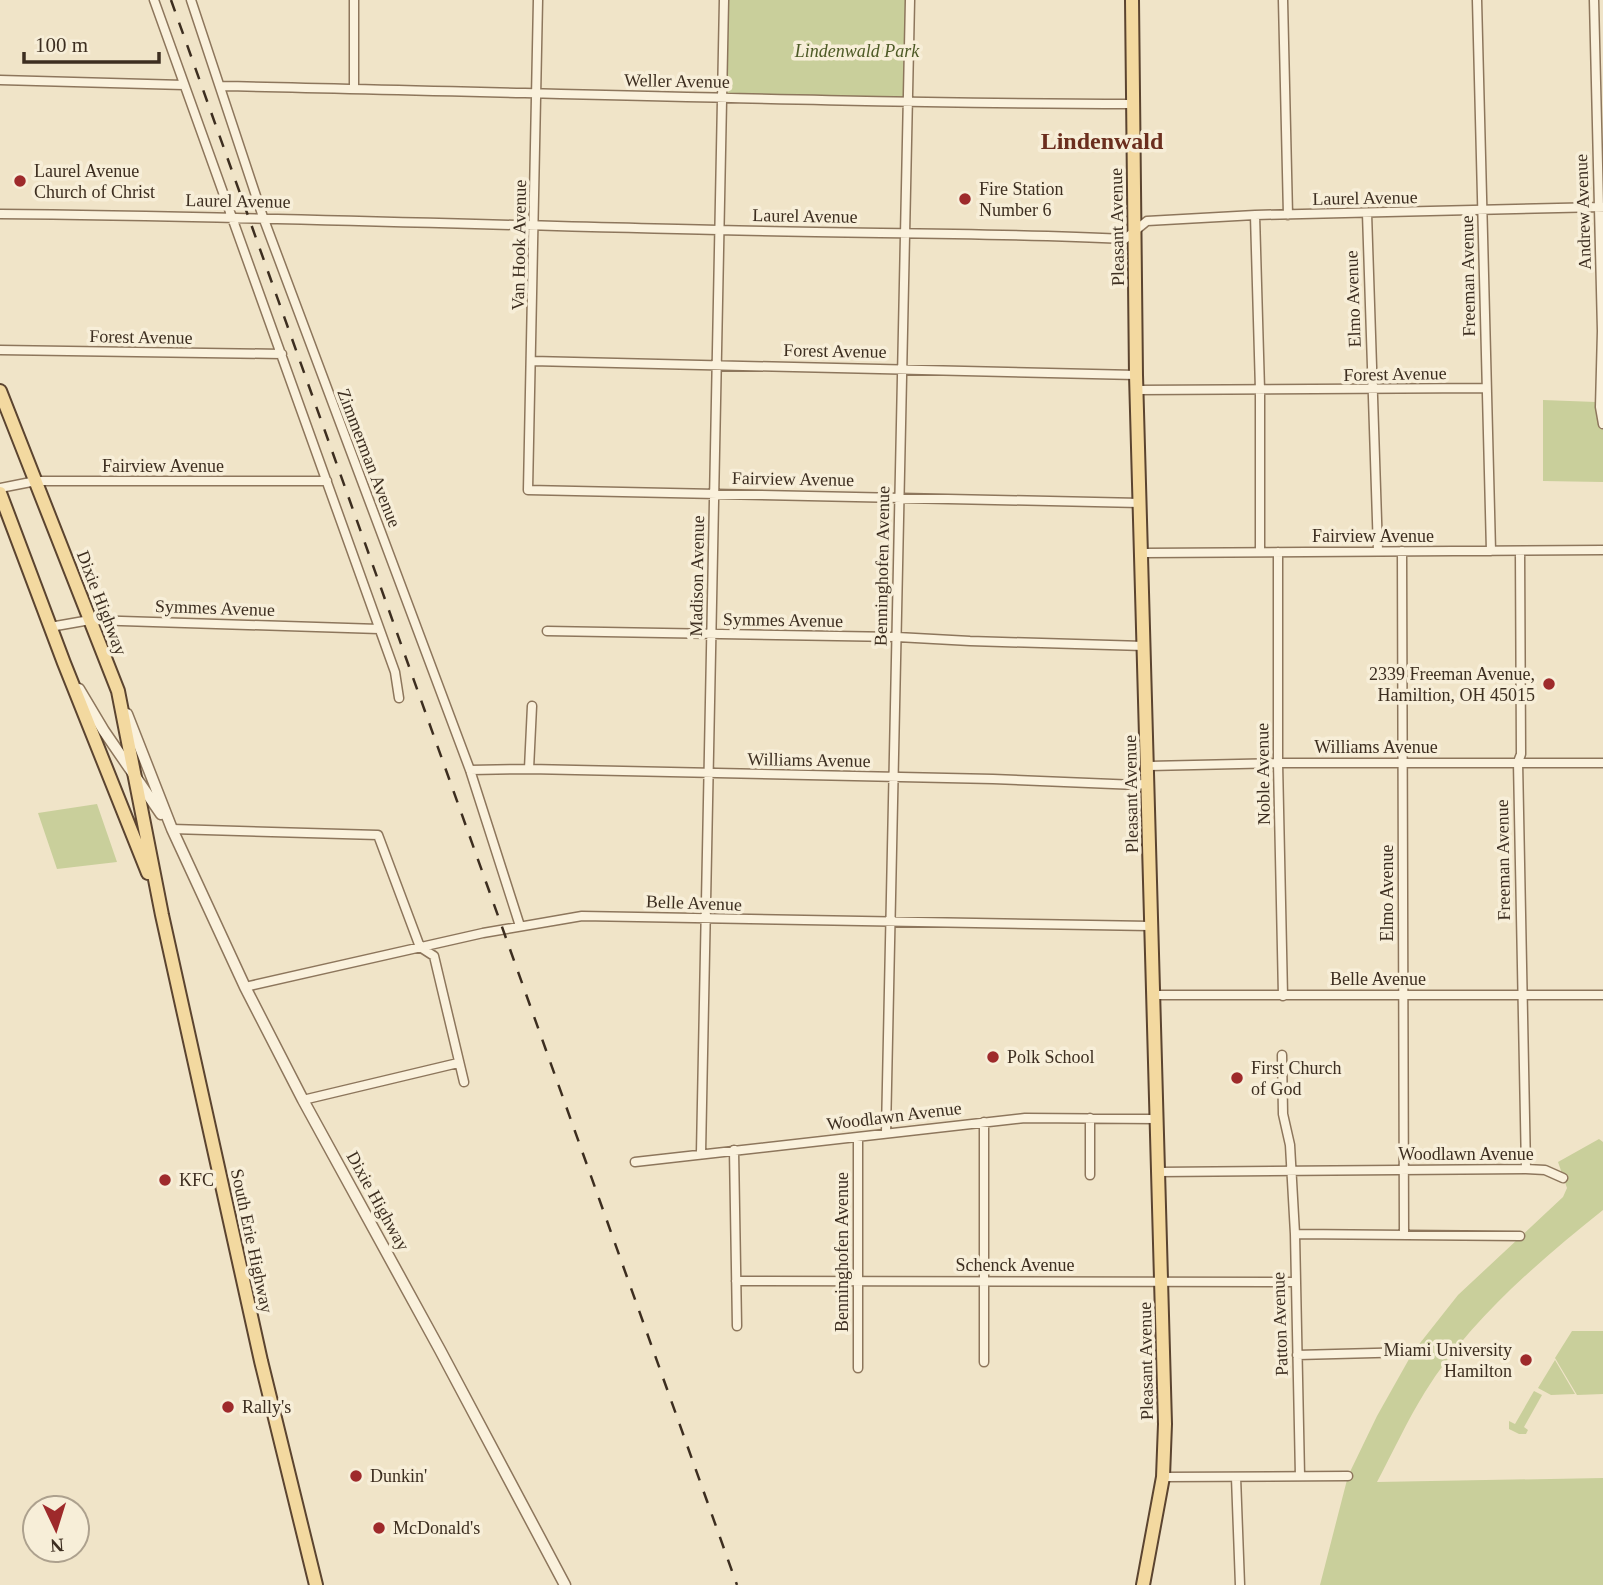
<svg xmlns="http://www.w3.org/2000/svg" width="1603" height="1585" font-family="Georgia,serif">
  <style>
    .green { fill: #c9cf9b }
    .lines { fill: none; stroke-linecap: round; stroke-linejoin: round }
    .minor-casing { stroke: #8d765c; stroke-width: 11 }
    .tertiary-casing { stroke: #8d765c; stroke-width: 13 }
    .primary-casing { stroke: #5b4430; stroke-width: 16 }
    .minor { stroke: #faf1dc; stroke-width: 8 }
    .tertiary { stroke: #faf1dc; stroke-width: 10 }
    .primary { stroke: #f3d9a0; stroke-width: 12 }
    .rail { stroke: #3d2e20; stroke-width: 2.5; stroke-dasharray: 12 12; stroke-linecap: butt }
    .poi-dot { fill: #9e2a2b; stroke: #f7eed8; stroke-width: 2.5 }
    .labels { text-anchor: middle; stroke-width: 7; stroke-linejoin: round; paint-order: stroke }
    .park-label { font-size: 18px; font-style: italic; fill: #4d5a26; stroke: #f7eed8 }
    .street-label { font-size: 18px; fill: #3d2e20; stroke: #f7eed8 }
    .poi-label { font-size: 18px; fill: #3d2e20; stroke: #f7eed8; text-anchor: start }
    .district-label { font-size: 24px; font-weight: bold; fill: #6b2e1e; stroke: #f7eed8 }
  </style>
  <rect width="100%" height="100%" fill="#f0e4c8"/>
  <path class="green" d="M724 0H910L908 104 721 97Z
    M1543 400 1596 402V416L1603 429V482L1543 481Z
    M97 804 117 862 57 869 38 813Z
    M1599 1139 1603 1142V1210C1537 1263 1470 1320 1425 1392 1407 1421 1393 1452 1377 1482L1603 1478V1585H1320L1348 1476 1377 1416 1413 1352 1458 1295 1563 1197 1567 1188 1558 1162Z
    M1572 1331H1603V1394L1577 1395 1555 1358Z
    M1555 1360 1575 1394 1551 1395 1538 1388Z
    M1534 1391 1542 1395 1524 1427 1528 1430 1526 1434H1519L1509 1429V1421L1515 1424Z"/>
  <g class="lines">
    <defs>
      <path id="minor" d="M154 0 395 672 399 698
        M191 0 263 217 470 770 520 926
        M354 0V88
        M538 0 528 490 1140 503
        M1283 0 1288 215
        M1477 0 1491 551
        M1594 0 1602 331 1600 407 1603 424
        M0 80 184 85
        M221 86C525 92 829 103 1133 104
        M1367 213 1378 551
        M0 214C239 216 479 225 718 230 854 234 989 232 1125 239L1147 221 1255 215 1603 207
        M1255 215 1260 390V552
        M0 350 282 354
        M532 361 1136 375
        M1137 390 1486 388
        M0 488 36 481H327
        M1402 551 1404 1235
        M1520 551 1521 754 1518 762 1526 1169
        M1278 552V763L1283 996
        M1143 553 1603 550
        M50 627 90 620 379 629
        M547 631 897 637 970 641 1144 646
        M1149 766 1278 763H1603
        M529 769 532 706
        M470 770 529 769 993 779 1137 785 1148 783
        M172 829 378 835 420 947 434 956 464 1082
        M245 987 483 933 582 916 1150 926
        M1154 995H1603
        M1282 1055 1283 1114 1290 1145 1295 1234 1300 1476
        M303 1100 458 1063
        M1090 1118V1175
        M886 1132 910 0
        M858 1137V1368
        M734 1150 737 1326
        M701 1153 724 0
        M635 1162 1025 1118 1157 1119
        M1158 1172 1526 1169 1545 1170 1563 1178
        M1295 1234 1520 1236
        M736 1281 1294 1282
        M1297 1355 1413 1352
        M984 1362V1122
        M1163 1477 1348 1476
        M1236 1477 1240 1585"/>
      <path id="tertiary" d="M79 689 104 731 161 814
        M127 714 172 829 245 987 303 1100 440 1350 565 1585"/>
      <path id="primary" d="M1132 0 1136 375 1165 1424 1163 1477 1143 1585
        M0 391 118 691 162 915 261 1361 316 1585
        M0 493 64 663 148 873"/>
    </defs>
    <use href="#minor" class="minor-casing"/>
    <use href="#tertiary" class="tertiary-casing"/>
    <use href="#primary" class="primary-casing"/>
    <use href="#minor" class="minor"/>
    <use href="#tertiary" class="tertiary"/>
    <use href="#primary" class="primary"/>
    <path class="rail" d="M171 0 737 1585"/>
  </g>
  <g class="poi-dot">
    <circle cx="20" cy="181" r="7"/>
    <circle cx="965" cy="199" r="7"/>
    <circle cx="1549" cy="684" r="7"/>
    <circle cx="993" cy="1057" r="7"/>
    <circle cx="1237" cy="1078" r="7"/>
    <circle cx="165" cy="1180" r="7"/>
    <circle cx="1526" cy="1360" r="7"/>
    <circle cx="228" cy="1407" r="7"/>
    <circle cx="356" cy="1476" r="7"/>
    <circle cx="379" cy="1528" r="7"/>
  </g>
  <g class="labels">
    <g class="park-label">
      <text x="857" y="57">Lindenwald Park</text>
    </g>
    <g class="street-label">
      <text transform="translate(677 81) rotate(1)" y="6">Weller Avenue</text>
      <text transform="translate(1365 198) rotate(-1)" y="6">Laurel Avenue</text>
      <text transform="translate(238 201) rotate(1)" y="6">Laurel Avenue</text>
      <text transform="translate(1583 212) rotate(-92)" y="6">Andrew Avenue</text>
      <text transform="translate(805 216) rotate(1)" y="6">Laurel Avenue</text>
      <text transform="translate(1117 227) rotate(-91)" y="6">Pleasant Avenue</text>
      <text transform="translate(519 245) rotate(-89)" y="6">Van Hook Avenue</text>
      <text transform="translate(1468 276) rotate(-91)" y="6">Freeman Avenue</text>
      <text transform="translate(1353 299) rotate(-92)" y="6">Elmo Avenue</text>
      <text transform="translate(141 337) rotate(1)" y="6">Forest Avenue</text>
      <text transform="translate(835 351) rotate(1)" y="6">Forest Avenue</text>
      <text transform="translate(1395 374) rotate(-1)" y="6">Forest Avenue</text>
      <text transform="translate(369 458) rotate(69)" y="6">Zimmerman Avenue</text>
      <text x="163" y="472">Fairview Avenue</text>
      <text transform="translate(793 479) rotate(1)" y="6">Fairview Avenue</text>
      <text x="1373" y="542">Fairview Avenue</text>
      <text transform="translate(882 566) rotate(-89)" y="6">Benninghofen Avenue</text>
      <text transform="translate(697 576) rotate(-89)" y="6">Madison Avenue</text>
      <text transform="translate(102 603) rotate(69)" y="6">Dixie Highway</text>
      <text transform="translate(215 608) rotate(2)" y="6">Symmes Avenue</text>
      <text transform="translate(783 620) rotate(1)" y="6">Symmes Avenue</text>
      <text x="1376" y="753">Williams Avenue</text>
      <text transform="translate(809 760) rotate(1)" y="6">Williams Avenue</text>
      <text transform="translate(1263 774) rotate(-91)" y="6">Noble Avenue</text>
      <text transform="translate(1131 794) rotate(-91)" y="6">Pleasant Avenue</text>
      <text transform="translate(1503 860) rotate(-91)" y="6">Freeman Avenue</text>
      <text transform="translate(1387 893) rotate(-90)" y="6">Elmo Avenue</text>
      <text transform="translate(694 903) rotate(2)" y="6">Belle Avenue</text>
      <text x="1378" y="985">Belle Avenue</text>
      <text transform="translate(894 1116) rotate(-7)" y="6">Woodlawn Avenue</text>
      <text x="1466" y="1160">Woodlawn Avenue</text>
      <text transform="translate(378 1201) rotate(61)" y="6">Dixie Highway</text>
      <text transform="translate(252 1241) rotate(78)" y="6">South Erie Highway</text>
      <text transform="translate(842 1252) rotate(-90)" y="6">Benninghofen Avenue</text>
      <text x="1015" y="1271">Schenck Avenue</text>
      <text transform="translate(1280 1324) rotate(-92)" y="6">Patton Avenue</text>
      <text transform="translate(1146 1361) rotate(-91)" y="6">Pleasant Avenue</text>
    </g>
    <g class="poi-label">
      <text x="34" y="177">Laurel Avenue<tspan x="34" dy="21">Church of Christ</tspan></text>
      <text x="979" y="195">Fire Station<tspan x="979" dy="21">Number 6</tspan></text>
      <text x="1535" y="680" text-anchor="end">2339 Freeman Avenue,<tspan x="1535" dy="21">Hamiltion, OH 45015</tspan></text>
      <text x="1007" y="1063">Polk School</text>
      <text x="1251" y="1074">First Church<tspan x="1251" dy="21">of God</tspan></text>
      <text x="179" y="1186">KFC</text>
      <text x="1512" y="1356" text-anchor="end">Miami University<tspan x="1512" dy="21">Hamilton</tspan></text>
      <text x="242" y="1413">Rally's</text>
      <text x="370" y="1482">Dunkin'</text>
      <text x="393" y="1534">McDonald's</text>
    </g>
    <g class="district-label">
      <text x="1102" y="149">Lindenwald</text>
    </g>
  </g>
  <g transform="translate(56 1529) rotate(176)"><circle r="33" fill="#f7eed8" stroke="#ada18e" stroke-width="2"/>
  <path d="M0-5L12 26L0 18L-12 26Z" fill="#9e2a2b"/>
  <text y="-10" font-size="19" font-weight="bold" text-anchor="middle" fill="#3d2e20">N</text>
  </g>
  <path d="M24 52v10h135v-10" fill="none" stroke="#3d2e20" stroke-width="3.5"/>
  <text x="35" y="52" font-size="21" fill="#3d2e20" stroke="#f7eed8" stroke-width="5" paint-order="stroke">100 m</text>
</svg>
